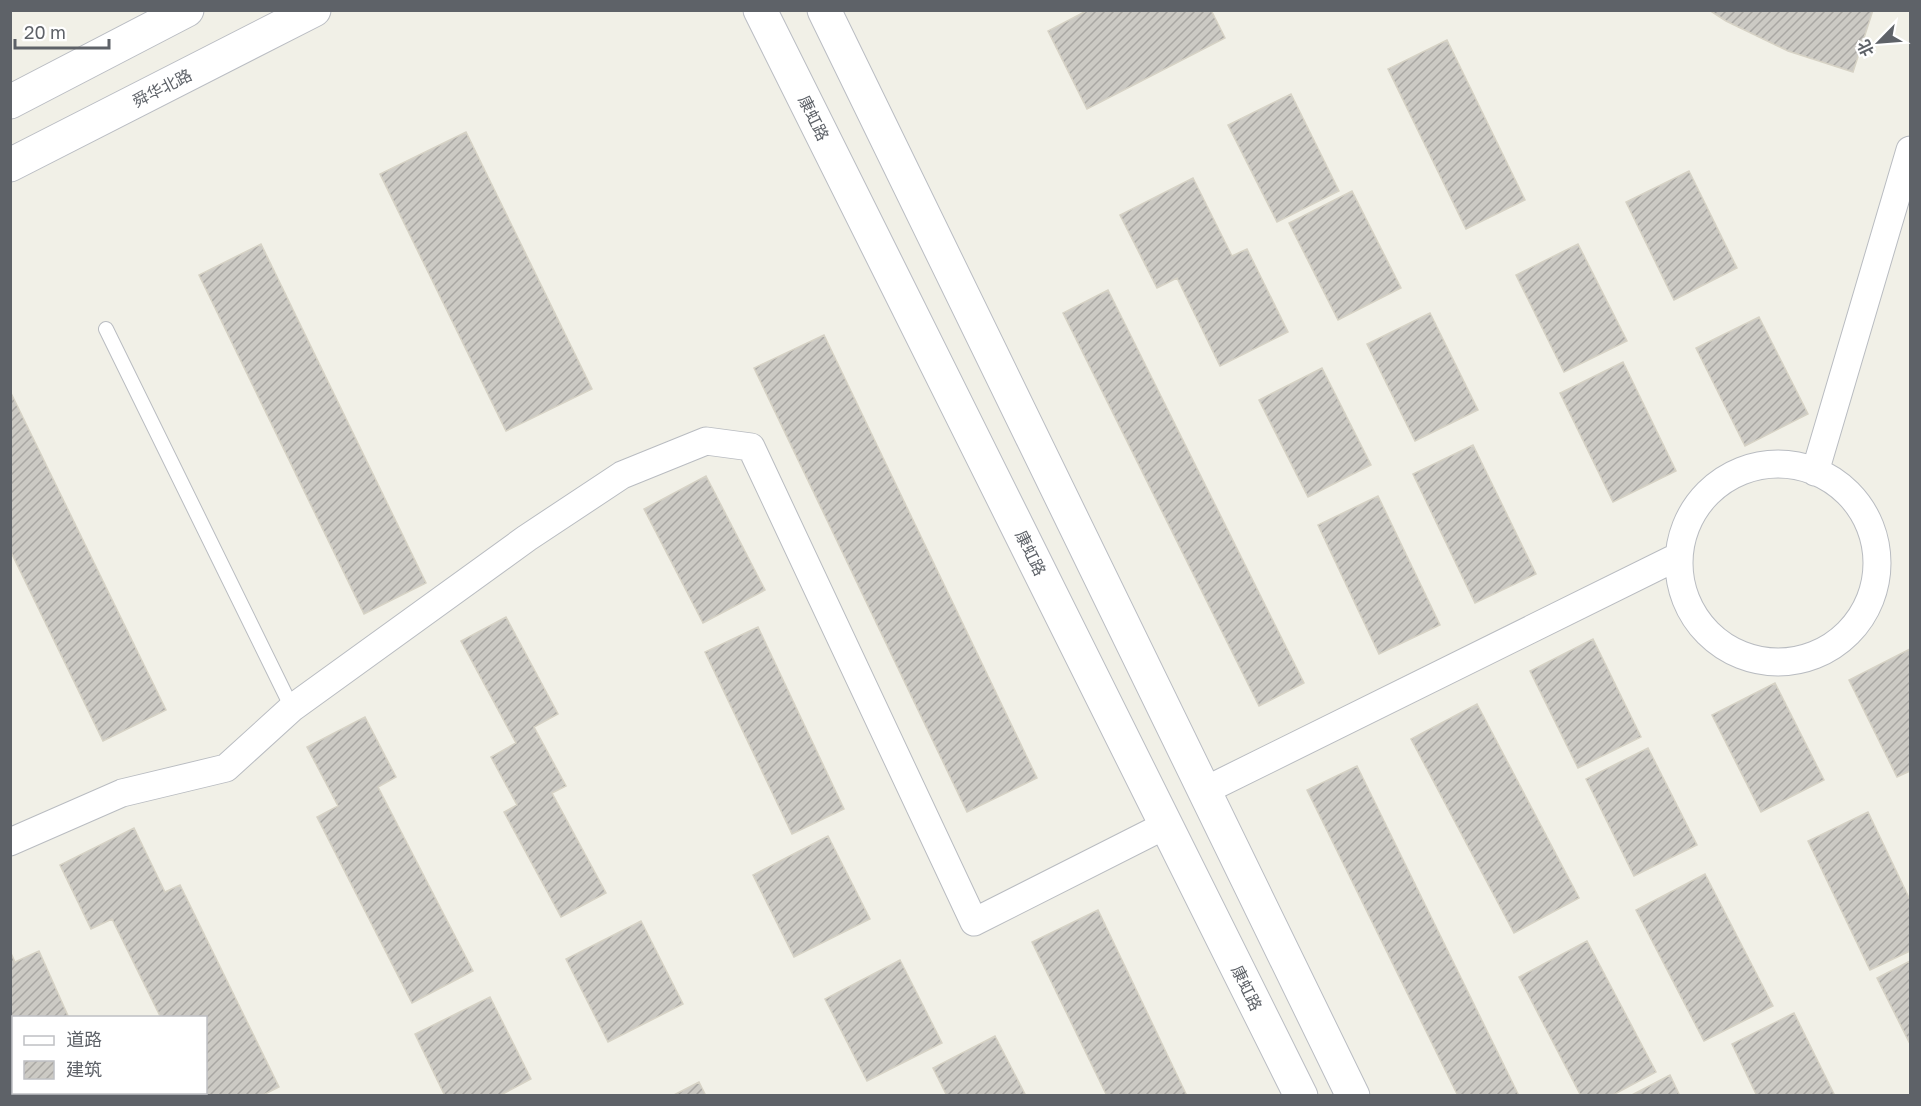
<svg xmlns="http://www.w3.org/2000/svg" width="1921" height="1106" font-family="'Golos Text','Noto Sans SC',sans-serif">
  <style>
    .building { fill: url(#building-hatch); stroke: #d6d2c5; stroke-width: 1.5 }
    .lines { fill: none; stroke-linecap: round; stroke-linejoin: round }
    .service-casing { stroke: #b9bcc1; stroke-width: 16 }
    .minor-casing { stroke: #b9bcc1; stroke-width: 29 }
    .secondary-casing { stroke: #babdc3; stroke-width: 35 }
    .service { stroke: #fff; stroke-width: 14 }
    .minor { stroke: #fff; stroke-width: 27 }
    .secondary { stroke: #fff; stroke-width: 33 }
    .labels { text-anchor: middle; stroke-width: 4.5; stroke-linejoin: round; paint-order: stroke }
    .street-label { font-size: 16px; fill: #5e6268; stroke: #fff }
  </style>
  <defs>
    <pattern id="building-hatch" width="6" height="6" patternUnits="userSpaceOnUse" patternTransform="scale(1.5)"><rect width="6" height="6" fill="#cccac4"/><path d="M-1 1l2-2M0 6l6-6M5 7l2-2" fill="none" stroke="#a9a7a3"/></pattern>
  </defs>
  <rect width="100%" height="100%" fill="#f1f0e7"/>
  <path class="building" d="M1088 10H1211L1225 38 1087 109 1048 31Z
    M1709 10H1873L1853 72 1788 51 1726 21Z
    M1447 40 1525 200 1466 229 1388 69Z
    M1291 94 1339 191 1277 222 1228 125Z
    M466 132 592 389 506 431 380 174Z
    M1689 171 1737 268 1674 300 1626 202Z
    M1193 178 1232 256 1247 249 1288 332 1220 366 1177 278 1157 288 1120 215Z
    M1352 191 1401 288 1338 320 1289 223Z
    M261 244 426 583 364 614 199 275Z
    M1578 244 1627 341 1564 372 1516 275Z
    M1108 290 1304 683 1259 706 1063 313Z
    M1430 313 1478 410 1415 441 1367 344Z
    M1759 317 1808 414 1745 446 1696 348Z
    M824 335 1037 778 967 812 754 368Z
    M1623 362 1676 471 1613 502 1560 393Z
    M1322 368 1371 465 1308 497 1259 400Z
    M10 391 166 710 103 741 10 550Z
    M1473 445 1536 574 1475 603 1413 474Z
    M706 476 765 590 703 623 644 509Z
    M1378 496 1440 625 1379 654 1318 525Z
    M506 617 558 714 534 727 566 786 552 793 606 893 561 917 504 812 517 805 491 757 516 743 461 641Z
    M758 627 844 809 792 834 705 652Z
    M1593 639 1641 737 1578 768 1530 671Z
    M1910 649V771L1897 777 1849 680Z
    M1775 683 1824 780 1761 812 1712 715Z
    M1477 704 1579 898 1514 933 1411 739Z
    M365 717 396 777 378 787 473 971 412 1003 317 817 338 806 307 747Z
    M1648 748 1697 845 1634 876 1586 779Z
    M1357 766 1519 1096H1458L1307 790Z
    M1868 812 1910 900V951L1870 970 1808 841Z
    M134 828 165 892 180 885 279 1087 261 1096H199L198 1092H206V1018H161L112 919 91 929 60 865Z
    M828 836 870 919 794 957 753 875Z
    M1705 874 1773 1006 1704 1041 1636 910Z
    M1098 910 1187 1096H1107L1032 942Z
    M641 921 683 1004 608 1042 566 959Z
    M1587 941 1656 1072 1611 1096H1581L1519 977Z
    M10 951 15 962 39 951 69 1018H14V1082L10 1076Z
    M900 960 942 1043 867 1081 825 999Z
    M1910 961V1044L1877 978Z
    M490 997 531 1079 499 1096H445L415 1034Z
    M1794 1013 1835 1096H1757L1732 1044Z
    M995 1036 1026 1096H947L933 1068Z
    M1670 1075 1680 1096H1630Z
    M699 1082 706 1096H672Z
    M18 1092H104L105 1095 20 1096Z"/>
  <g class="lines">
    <defs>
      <path id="service" d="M106 329 292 708"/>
      <path id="minor" d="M1679 563a99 99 0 1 1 198 0a99 99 0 1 1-198 0Z
        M1815 472 1910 150
        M1204 791 1679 556
        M10 842 122 793 226 768 292 708 527 538 622 475 706 441 751 447 974 922 1166 825"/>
      <path id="secondary" d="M760 10 1301 1096
        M824 10 1353 1096
        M10 102 187 10
        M10 165 314 10"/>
    </defs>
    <use href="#service" class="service-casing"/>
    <use href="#minor" class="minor-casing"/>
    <use href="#secondary" class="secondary-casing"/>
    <use href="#service" class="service"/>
    <use href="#minor" class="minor"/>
    <use href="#secondary" class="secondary"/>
  </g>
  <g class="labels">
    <g class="street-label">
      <text transform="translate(162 88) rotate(-27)" y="6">舜华北路</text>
      <text transform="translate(814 118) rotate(64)" y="6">康虹路</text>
      <text transform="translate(1031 553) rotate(64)" y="6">康虹路</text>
      <text transform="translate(1247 988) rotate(64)" y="6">康虹路</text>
    </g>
  </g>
  <rect width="1921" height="1106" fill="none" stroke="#5e6268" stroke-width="24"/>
  <rect x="12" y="1016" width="195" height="78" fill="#ffffff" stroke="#bfc0c3" stroke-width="1.5"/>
  <rect x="24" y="1036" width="30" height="9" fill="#ffffff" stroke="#bfc0c3" stroke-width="1.5"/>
  <text x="66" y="1046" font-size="18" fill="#5e6268">道路</text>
  <rect x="24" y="1061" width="30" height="18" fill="url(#building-hatch)" stroke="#bfc0c3" stroke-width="1.5"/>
  <text x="66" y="1076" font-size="18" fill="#5e6268">建筑</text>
  <g transform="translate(1879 42) rotate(245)" stroke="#ffffff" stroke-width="4.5" paint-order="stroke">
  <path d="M0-4.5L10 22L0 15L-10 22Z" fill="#5e6268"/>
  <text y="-9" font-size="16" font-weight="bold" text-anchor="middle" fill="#5e6268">北</text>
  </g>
  <path d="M15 39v9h94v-9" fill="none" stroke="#5e6268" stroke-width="3"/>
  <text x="24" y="39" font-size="18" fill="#5e6268" stroke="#ffffff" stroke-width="4.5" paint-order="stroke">20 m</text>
</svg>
